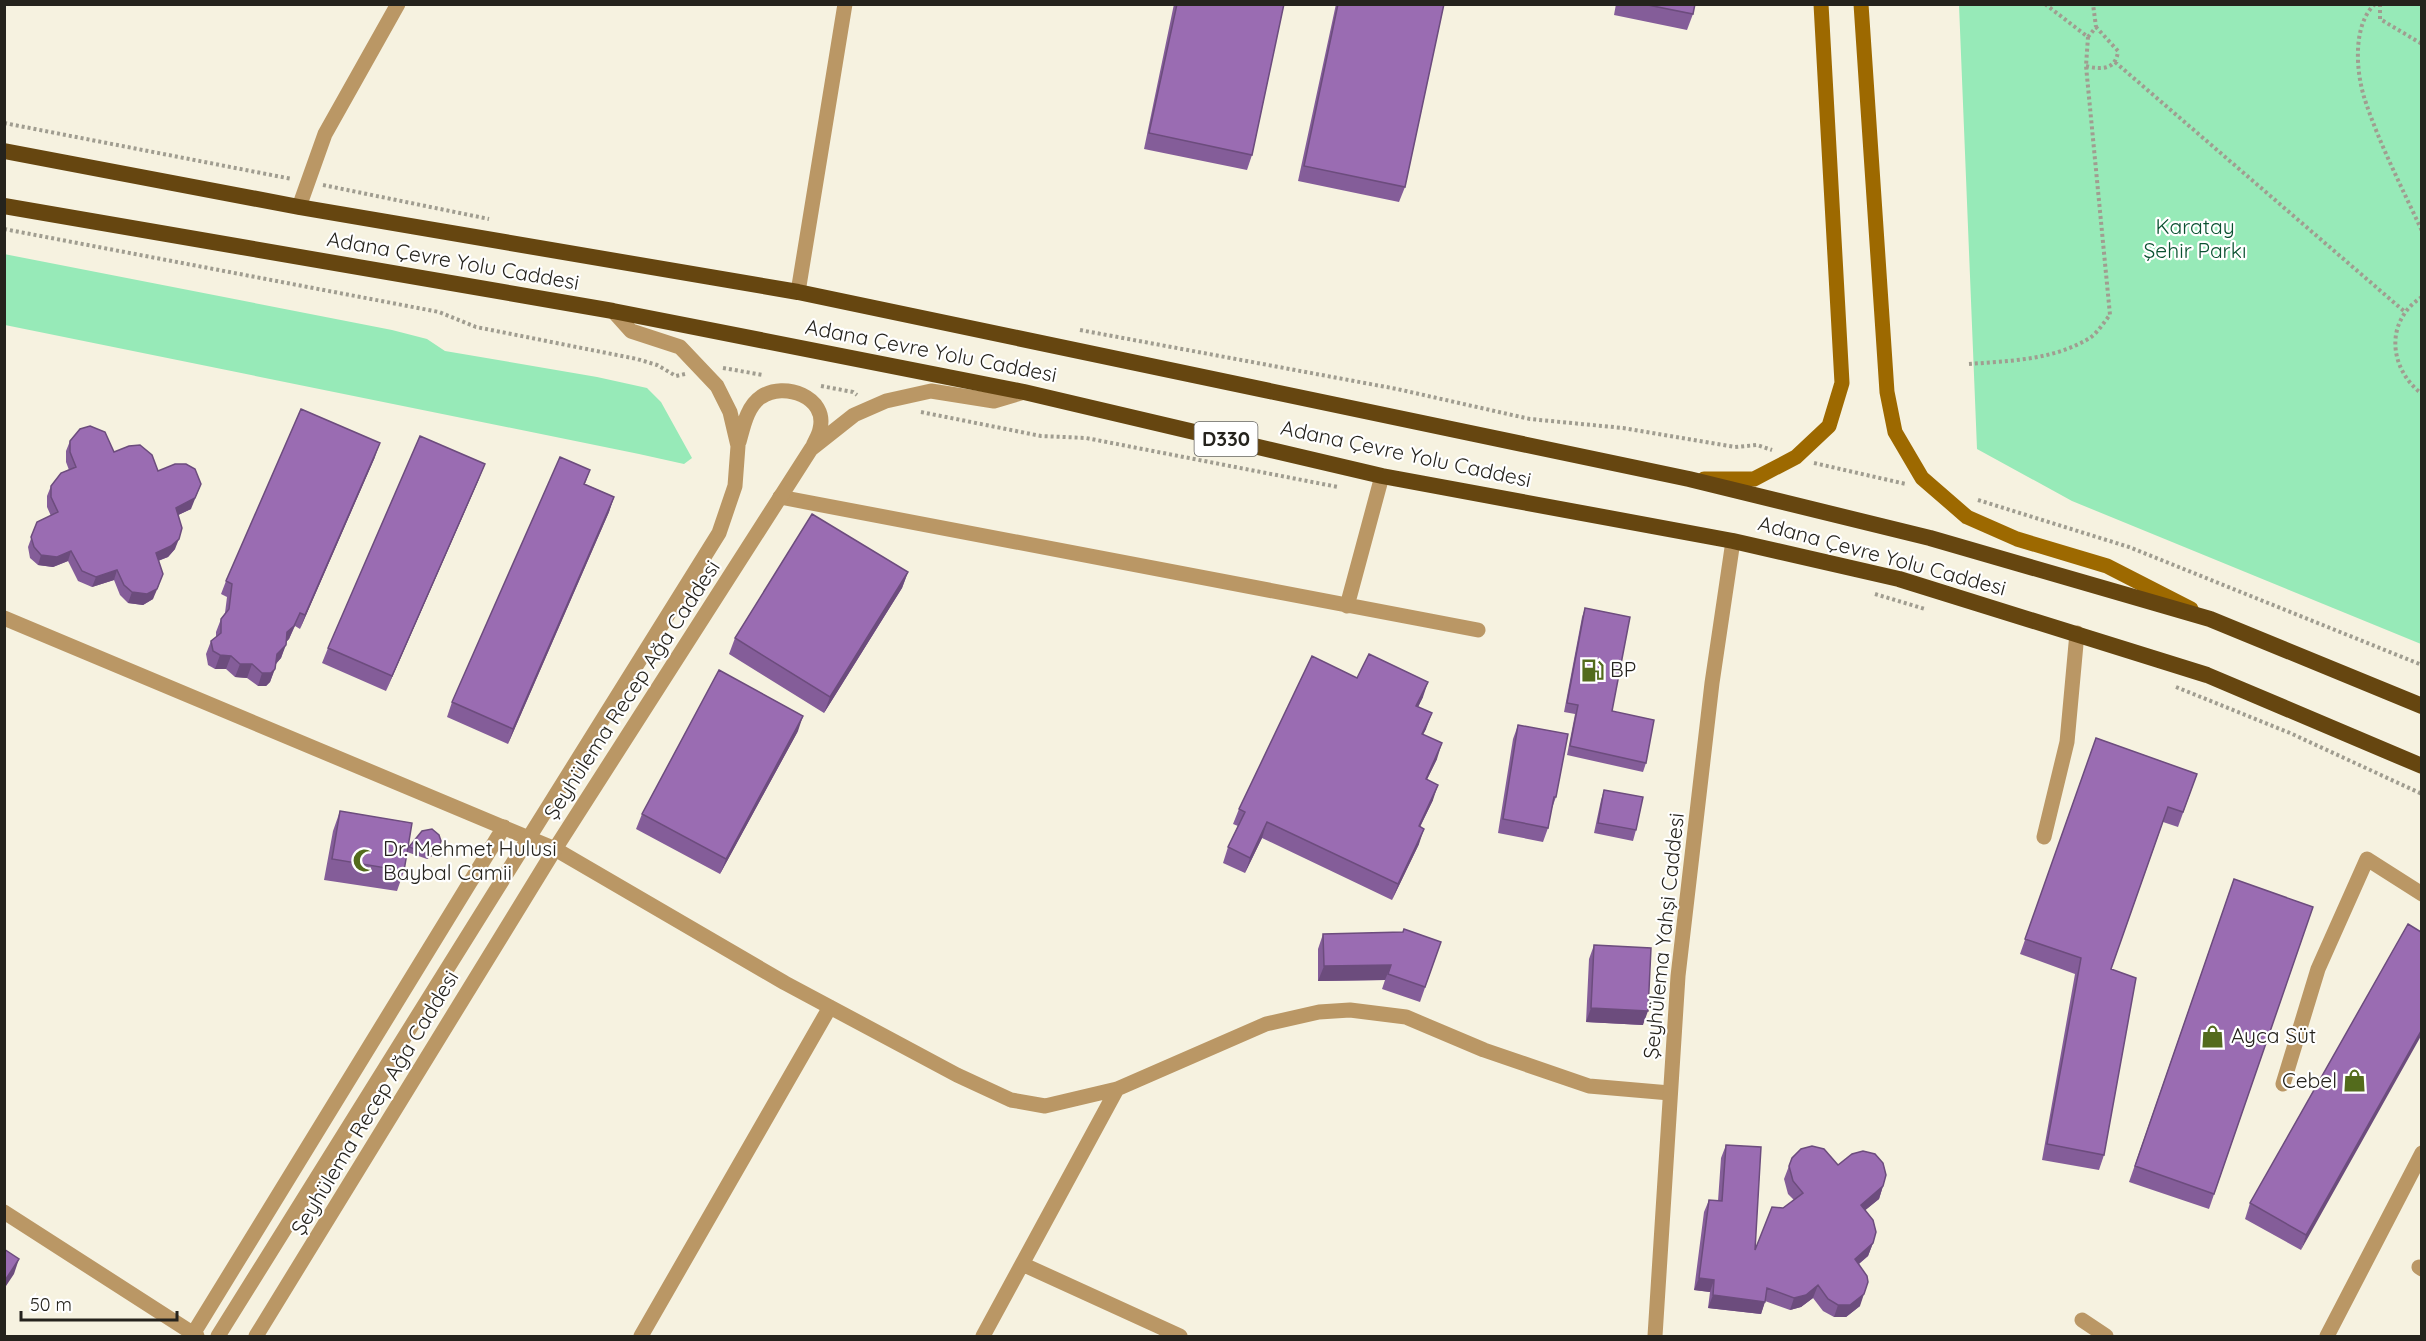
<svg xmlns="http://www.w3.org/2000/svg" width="2426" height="1341" font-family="Quicksand,sans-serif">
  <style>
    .green { fill: #97eab8 }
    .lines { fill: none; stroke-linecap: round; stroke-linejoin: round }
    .path { stroke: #a09d90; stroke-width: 4; stroke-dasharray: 3 3; stroke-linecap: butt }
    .minor { stroke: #ba9765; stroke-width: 15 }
    .tertiary { stroke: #ba9765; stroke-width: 15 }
    .secondary { stroke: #9d6900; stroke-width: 15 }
    .trunk { stroke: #664610; stroke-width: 16 }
    .wall { fill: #845d99 }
    .shaded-wall { fill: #6c4c7d }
    .building { fill: #9a6cb2; stroke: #6c4c7d; stroke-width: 1.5 }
    .labels { text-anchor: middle; stroke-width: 4.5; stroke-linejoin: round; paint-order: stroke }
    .shield { fill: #fff; stroke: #666561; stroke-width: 1.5 }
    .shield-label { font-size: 20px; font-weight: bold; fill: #25231d }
    .park-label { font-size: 21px; fill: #0a5130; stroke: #fff }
    .street-label { font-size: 21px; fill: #25231d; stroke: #fff }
    .poi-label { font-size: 21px; fill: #25231d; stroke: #fff; text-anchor: start }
  </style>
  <rect width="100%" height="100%" fill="#f6f2e0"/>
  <path class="green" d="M1959 5H2421V644L2072 501 1977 449Z
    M4 254 392 330 427 339 445 351 597 377 647 388 661 402 692 458 684 464 639 454 5 325Z"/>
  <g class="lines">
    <path class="path" d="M2045 4 2088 37 2096 27 2093 4
      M2375 4C2352 25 2356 73 2365 100 2379 143 2403 190 2422 231
      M2380 4V19L2422 44
      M2115 62 2405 312
      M2086 66C2101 70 2116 70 2118 51L2096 27
      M4 123 292 179
      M323 185 489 219
      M4 229 439 312 476 327 637 359 657 365 676 376 685 374
      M2422 297C2384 321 2389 369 2422 394
      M1080 330 1397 389 1530 419 1623 428 1735 447 1757 445 1772 450
      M1969 364C2008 361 2053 360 2088 339 2097 334 2104 322 2110 315L2086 66 2088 37
      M723 368 763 375
      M821 386 853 392 857 395
      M921 412 1041 436 1086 438 1338 487
      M1814 463 1906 484
      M1978 500 2129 547 2422 665
      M1875 594 1925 609
      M2176 687 2290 733 2422 794"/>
    <path class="minor" d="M299 207 325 134 398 4
      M780 497 1478 630
      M1347 606 1382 476
      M4 618 555 849 785 983 957 1075 1011 1100 1045 1106 1117 1089 1266 1024 1319 1012 1350 1010 1406 1017 1484 1050 1589 1086 1670 1093
      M2044 837 2067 742 2077 633
      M2283 1084 2318 969 2367 859 2422 894
      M4 1212 197 1336
      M1022 1264 1180 1336
      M2419 1267 2422 1269
      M2082 1320 2106 1336
      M193 1334 504 827
      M641 1336 830 1007
      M983 1336 1117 1089
      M2327 1336 2422 1153"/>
    <path class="tertiary" d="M798 292 845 4
      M739 442C743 428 747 406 761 397 784 381 828 397 820 429 819 435 815 441 813 446
      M218 1336 719 533 735 486 738 446 730 412 717 386 680 347 631 331 613 311
      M256 1336 555 849 811 449 854 415 886 401 931 391 994 401 1024 392
      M1655 1336 1678 976 1712 683 1733 541"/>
    <path class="secondary" d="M1861 4 1887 392 1895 432 1922 478 1967 517 2017 539 2107 566 2191 609
      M1704 479H1754L1796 457 1829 426 1842 383 1821 4"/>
    <path class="trunk" d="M4 151 299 207 798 292 1689 479 1930 538 2210 619 2422 706
      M4 206 613 311 1024 392 1382 476 1733 541 1899 579 2207 675 2422 766"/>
  </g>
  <path class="wall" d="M1174 4H1284L1252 155 1247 170 1144 149Z
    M1336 4H1444L1405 187 1399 202 1298 181Z
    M1616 4H1695L1693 14 1687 30 1614 15Z
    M70 441 114 452 158 471 191 509 178 515 175 549 168 557 158 561 153 599 143 605 128 603 120 595 114 580 92 587 78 581 68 561 53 567 38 565 30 558 28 547 37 522 51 516 47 507V496L51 486 69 470 66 462V451Z
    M375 457 300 629 295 626 289 639 286 642 281 658 276 664 270 682 266 686H258L247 678 235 677 226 669H215L208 665 206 654 211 641 216 637V632L221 619 225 613 227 597 221 594 226 581Z
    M590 470 585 484 614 497 609 512 508 744 447 717 452 702Z
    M479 479 386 691 322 663 328 648Z
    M908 572 902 588 824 713 729 654 735 638Z
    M1585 608 1612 711 1646 763 1643 772 1567 755 1575 714 1564 712 1582 617Z
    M1357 678 1423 697 1418 707 1426 729 1423 734 1437 759 1427 779 1433 800 1420 827 1419 844 1392 900 1262 838 1245 873 1223 863 1228 847 1238 826 1233 824 1239 809Z
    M1518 725 1556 797 1551 811 1548 828 1543 842 1498 833 1513 739Z
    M798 731 720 874 636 829 642 814Z
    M2096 738 2197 774 2178 827 2163 822 2111 969 2104 1155 2099 1170 2042 1160 2075 974 2020 954Z
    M1604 790 1636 830 1633 841 1594 833 1601 800Z
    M340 811 409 847 437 853 427 859 407 852 404 871 397 891 324 880 333 831Z
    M2234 879 2313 907 2209 1209 2129 1182Z
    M2421 932 2301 1250 2245 1219 2250 1203Z
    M1323 934 1441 942 1420 1002 1382 989 1385 980 1318 981V949Z
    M1594 945 1643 1025 1586 1022 1589 959Z
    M1726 1145 1755 1250 1783 1208 1794 1200 1788 1194 1784 1179 1792 1158 1838 1165 1883 1186 1879 1199 1865 1210 1873 1243 1868 1256 1859 1264 1860 1306 1846 1317H1834L1823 1311 1813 1298 1801 1307 1790 1310 1765 1301 1761 1314 1708 1308 1710 1292 1694 1290 1704 1212 1709 1200 1718 1201 1721 1158Z"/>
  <path class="shaded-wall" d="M380 443 375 457 300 629 305 615Z
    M485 464 479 479 386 691 392 676Z
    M201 484 191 509 172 518 176 508Z
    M614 497 609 512 508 744 513 729Z
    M179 539 175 549 168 557 152 563 156 553Z
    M71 551 68 561 53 567 38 565 41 555Z
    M117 570 114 580 92 587 96 577Z
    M908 572 902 588 824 713 830 697Z
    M159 585 153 599 143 605 128 603 132 592Z
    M300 613 289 639 282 646 287 632Z
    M286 645 281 658 272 668 277 654Z
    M220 655 231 656 226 669H215Z
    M240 664H252L247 678 235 677Z
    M275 669 270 682 266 686H258L262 673Z
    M1428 682 1423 697 1411 721 1416 706Z
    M1432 713 1426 729 1416 749 1422 734Z
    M803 716 798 731 720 874 726 859Z
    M1442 743 1437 759 1420 794 1426 779Z
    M1438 785 1433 800 1413 841 1419 826Z
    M1267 822 1262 838 1245 873 1250 858Z
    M1424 829 1419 844 1392 900 1398 884Z
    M439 847 437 853 427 859 429 854Z
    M1391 965 1385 980 1318 981 1324 966Z
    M1591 1008 1648 1011 1643 1025 1586 1022Z
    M2421 1031V1036L2301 1250 2306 1235Z
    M1883 1186 1879 1199 1857 1217 1861 1205Z
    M1873 1243 1868 1256 1850 1271 1855 1259Z
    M19 1259 14 1274 4 1289V1282Z
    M1699 1278 1714 1280 1710 1292 1694 1290Z
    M1818 1285 1813 1298 1801 1307 1790 1310 1794 1298Z
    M1864 1294 1860 1306 1846 1317H1834L1838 1305Z
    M1713 1295 1765 1302 1761 1314 1708 1308Z"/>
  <path class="building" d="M1177 4H1284L1252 155 1149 133Z
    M1338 4H1444L1405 187 1304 166Z
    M1643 4H1695L1693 14Z
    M301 409 380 443 305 615 300 613 294 626 287 632 286 645 277 654 275 669 271 673H262L252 664H240L231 656 220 655 213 651 211 641 221 633V619L229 609 232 584 226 581Z
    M90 426 105 432 114 452 129 446 140 445 152 455 158 471 175 464H186L195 469 201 484 195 498 176 508 182 528 179 539 171 546 156 553 163 574 157 589 147 594 132 592 124 585 117 570 96 577 82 571 71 551 57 557 41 555 34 547 31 537 37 522 58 512 51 497V486L61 473 76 467 70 452V441L80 429Z
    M420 436 485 464 392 676 328 648Z
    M560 457 590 470 584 484 614 497 513 729 452 702Z
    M812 514 908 572 830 697 735 638Z
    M1585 608 1630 617 1612 711 1654 720 1646 763 1570 746 1578 705 1567 703Z
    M1369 654 1428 682 1416 706 1432 713 1422 734 1442 743 1426 779 1438 785 1419 826 1424 829 1398 884 1267 822 1250 858 1228 847 1245 812 1239 809 1312 656 1357 678Z
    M719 670 803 716 726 859 642 814Z
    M1518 725 1568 734 1556 797H1554L1548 828 1503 819Z
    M2096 738 2197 774 2183 812 2168 807 2111 969 2136 978 2104 1155 2047 1144 2081 958 2025 939Z
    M1604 790 1643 797 1636 830 1598 823Z
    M340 811 412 823 404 871 332 859Z
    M432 829 439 835 441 841 439 847 429 854 409 847 422 831Z
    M2234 879 2313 907 2214 1194 2135 1166Z
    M2408 924 2421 932V1031L2306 1235 2250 1203Z
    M1404 929 1441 942 1425 987 1388 974 1391 965 1324 966 1323 934 1403 932Z
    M1594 945 1651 948 1648 1011 1591 1008Z
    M1726 1145 1761 1147 1755 1250 1772 1207 1783 1208 1803 1193 1793 1181 1789 1166 1792 1158 1801 1149 1812 1146 1824 1149 1838 1165 1852 1154 1863 1151 1875 1154 1883 1163 1886 1175 1883 1186 1861 1205 1873 1220 1876 1232 1873 1243 1855 1259 1867 1276 1868 1282 1864 1294 1850 1305H1838L1828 1299 1818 1285 1806 1295 1794 1298 1767 1288 1765 1302 1713 1295 1714 1280 1699 1278 1709 1200 1722 1201Z
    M4 1249 19 1259 4 1282Z"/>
  <defs>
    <symbol id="fuel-bare" viewBox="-9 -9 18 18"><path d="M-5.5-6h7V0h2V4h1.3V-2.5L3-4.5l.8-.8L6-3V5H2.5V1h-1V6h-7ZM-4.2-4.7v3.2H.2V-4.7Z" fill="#536b1c" stroke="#fff" stroke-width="2.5" paint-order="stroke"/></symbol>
    <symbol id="mosque-bare" viewBox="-9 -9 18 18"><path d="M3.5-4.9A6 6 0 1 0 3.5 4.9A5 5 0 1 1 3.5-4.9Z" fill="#536b1c" stroke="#fff" stroke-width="2.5" paint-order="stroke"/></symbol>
    <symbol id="shop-bare" viewBox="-9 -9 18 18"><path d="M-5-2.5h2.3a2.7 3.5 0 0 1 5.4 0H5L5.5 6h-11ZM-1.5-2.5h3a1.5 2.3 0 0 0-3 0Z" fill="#536b1c" stroke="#fff" stroke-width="2.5" paint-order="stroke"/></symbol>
  </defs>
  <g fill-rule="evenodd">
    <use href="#fuel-bare" x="1576" y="654" width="33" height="33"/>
    <use href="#mosque-bare" x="348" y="844" width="33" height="33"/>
    <use href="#shop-bare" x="2196" y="1020" width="33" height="33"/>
    <use href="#shop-bare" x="2338" y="1064" width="33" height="33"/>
  </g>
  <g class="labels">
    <rect class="shield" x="1194.5" y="422" width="63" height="34" rx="4.5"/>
    <g class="shield-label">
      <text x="1226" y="446">D330</text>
    </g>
    <g class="park-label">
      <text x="2195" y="234">Karatay<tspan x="2195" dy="24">Şehir Parkı</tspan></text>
    </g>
    <g class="street-label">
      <text transform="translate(453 261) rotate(10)" y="7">Adana Çevre Yolu Caddesi</text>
      <text transform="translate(931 351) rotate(11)" y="7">Adana Çevre Yolu Caddesi</text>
      <text transform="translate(1406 454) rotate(12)" y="7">Adana Çevre Yolu Caddesi</text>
      <text transform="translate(1882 556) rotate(15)" y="7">Adana Çevre Yolu Caddesi</text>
      <text transform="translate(632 690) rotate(-57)" y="7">Şeyhülema Recep Ağa Caddesi</text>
      <text transform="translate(1664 936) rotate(-84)" y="7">Şeyhülema Yahşi Caddesi</text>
      <text transform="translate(375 1103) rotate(-59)" y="7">Şeyhülema Recep Ağa Caddesi</text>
    </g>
    <g class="poi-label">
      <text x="1610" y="677">BP</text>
      <text x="383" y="856">Dr. Mehmet Hulusi<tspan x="383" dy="24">Baybal Camii</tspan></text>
      <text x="2231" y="1043">Ayca Süt</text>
      <text x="2337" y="1088" text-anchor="end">Cebel</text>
    </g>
  </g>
  <rect width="2426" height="1341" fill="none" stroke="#25231d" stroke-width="12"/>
  <path d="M21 1311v9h156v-9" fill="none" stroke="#25231d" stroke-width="3"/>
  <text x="30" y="1311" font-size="18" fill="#25231d" stroke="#ffffff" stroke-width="4.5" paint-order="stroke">50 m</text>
</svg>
